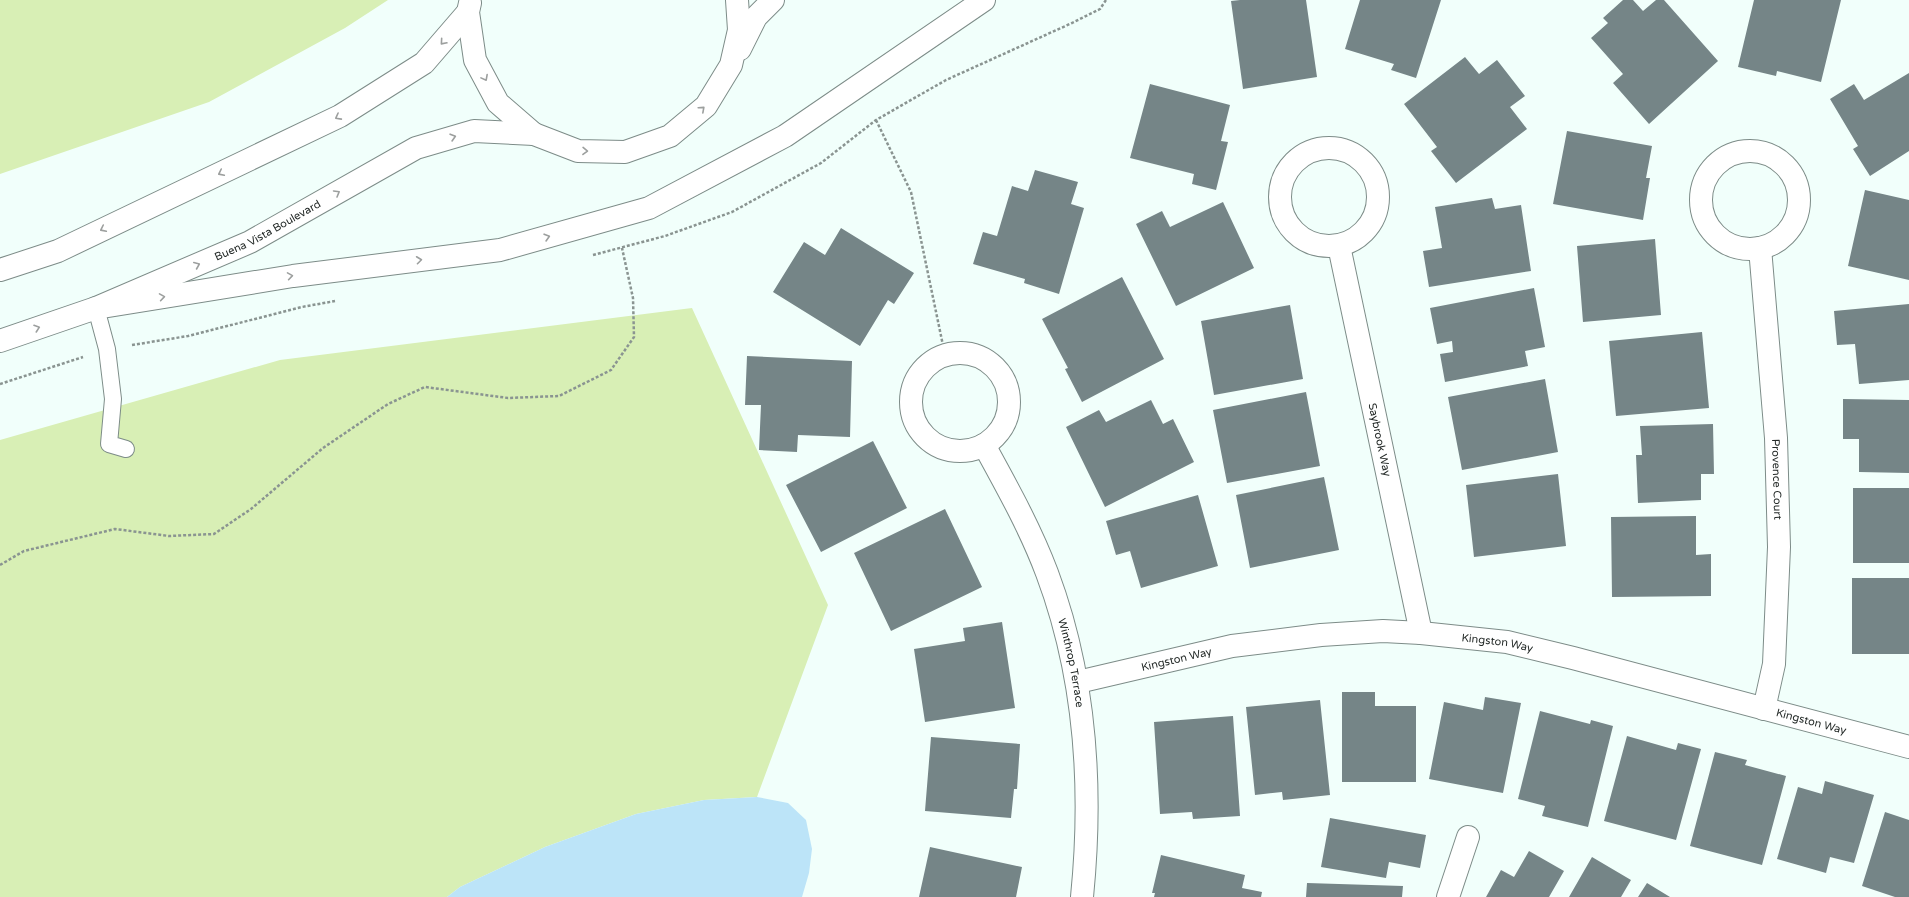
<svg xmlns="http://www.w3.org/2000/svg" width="1909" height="897" font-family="'Varela Round',sans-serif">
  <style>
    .green { fill: #d8efb5 }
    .water { fill: #bce4f8 }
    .building { fill: #758587 }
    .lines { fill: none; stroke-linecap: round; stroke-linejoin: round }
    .lane-casing { stroke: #7d8c88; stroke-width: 18 }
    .street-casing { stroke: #7d8c88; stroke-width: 24 }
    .secondary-casing { stroke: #7d8c88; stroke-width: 24 }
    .path { stroke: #8a9491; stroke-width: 2.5; stroke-dasharray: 3 2; stroke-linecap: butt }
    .lane { stroke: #fff; stroke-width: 16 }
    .street { stroke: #fff; stroke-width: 22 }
    .secondary { stroke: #fff; stroke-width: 22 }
    .oneway { stroke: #9c9f9e }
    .labels { text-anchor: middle; stroke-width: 3; stroke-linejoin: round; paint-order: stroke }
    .street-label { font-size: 11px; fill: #242a28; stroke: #f1fffb }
  </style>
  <rect width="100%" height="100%" fill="#f1fffb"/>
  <path class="green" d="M0 0H388L345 28 209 102 0 174Z
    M692 308 828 605 757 797 704 800 636 814 545 847 460 887 447 897H0V440L280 360Z"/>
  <path class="water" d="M757 797 788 803 806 820 812 849 809 873 802 897H447L460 887 545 847 636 814 704 800Z"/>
  <path class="building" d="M1240 0H1306L1317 77 1243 89 1231 1Z
    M1360 0H1441L1416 78 1391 70 1394 64 1345 49Z
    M1623 0H1633L1643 11 1656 0H1664L1718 61 1649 124 1613 83 1623 74 1591 38 1608 23 1603 18Z
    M1754 0H1841L1821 82 1777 71 1776 76 1738 67Z
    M1465 57 1479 74 1497 60 1525 96 1510 107 1527 129 1456 183 1431 151 1437 147 1404 104Z
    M1909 73V151L1870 176 1853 149 1858 146 1830 99 1854 84 1864 100Z
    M1150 84 1230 105 1221 141 1228 142 1216 190 1192 184 1194 174 1130 158Z
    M1567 131 1652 146 1646 178H1650L1643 220 1553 204Z
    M1035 170 1078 182 1071 204 1084 208 1059 294 1024 283 1025 279 973 264 983 232 997 236 1012 186 1028 191Z
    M1865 190 1909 200V280L1848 266Z
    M1492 198 1495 209 1521 205 1531 271 1429 287 1423 251 1442 248 1435 207Z
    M1223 202 1254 268 1176 306 1136 224 1162 211 1170 227Z
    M841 228 914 273 894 304 888 300 860 346 773 292 804 242 825 255Z
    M1655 239 1661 315 1583 322 1577 246Z
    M1122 277 1164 359 1082 402 1065 369 1068 368 1042 319Z
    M1534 288 1545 347 1525 351 1528 366 1445 382 1440 354 1453 352 1452 341 1437 344 1430 308Z
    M1909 304V380L1859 384 1855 344 1837 345 1834 311Z
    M1290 305 1303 379 1214 395 1201 321Z
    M1702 332 1709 408 1616 416 1609 341Z
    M747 356 852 361 850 437 798 435 797 452 759 450 761 405H745Z
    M1545 379 1558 452 1462 470 1448 397Z
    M1306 392 1320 466 1227 483 1213 410Z
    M1843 399 1909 400V473L1859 472V439H1843Z
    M1151 400 1163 424 1173 419 1194 462 1105 507 1066 427 1099 410 1106 422Z
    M1713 424 1714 474H1701V500L1638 503 1636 455H1642L1640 426Z
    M873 441 907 508 821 552 786 485Z
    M1558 474 1566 546 1474 557 1466 485Z
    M1324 477 1339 550 1250 568 1236 495Z
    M1853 488H1909V563H1853Z
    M1198 495 1218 566 1141 588 1130 551 1116 555 1106 521Z
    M945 509 982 587 891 631 854 553Z
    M1696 516V555L1711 554V596L1612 597 1611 517Z
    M1852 578H1909V654H1852Z
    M1002 622 1015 708 925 722 914 649 965 641 963 628Z
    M1342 692H1375V706H1416V782H1342Z
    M1485 697 1521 703 1503 793 1429 779 1444 702 1483 710Z
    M1320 700 1330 795 1283 800 1282 792 1255 795 1246 707Z
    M1540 711 1590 724 1591 720 1613 726 1588 827 1542 816 1545 806 1518 799Z
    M1233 716 1240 816 1193 819 1192 812 1160 814 1154 722Z
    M1627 736 1676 750 1678 743 1701 749 1676 840 1604 821Z
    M931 737 1020 744 1017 789H1014L1011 818 925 811Z
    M1715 752 1747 760 1745 765 1786 776 1762 865 1690 846Z
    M1825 781 1874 795 1854 863 1830 857 1826 873 1777 859 1798 787 1822 794Z
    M1885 812 1909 820V897H1895L1862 886Z
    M1330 818 1426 835 1420 868 1389 862 1386 878 1321 867Z
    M930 847 1022 867 1016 897H919Z
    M1529 851 1564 871 1549 897H1486L1501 870 1514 877Z
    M1161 855 1245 875 1242 888 1262 892 1261 897H1154L1155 893H1152Z
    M1592 857 1631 880 1621 897H1569Z
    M1307 883 1403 886 1402 897H1306Z
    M1647 883 1670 897H1638Z"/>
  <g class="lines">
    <defs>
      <path id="lane" d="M96 308 107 349 113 399 109 444 126 449"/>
      <g id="street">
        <circle cx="1329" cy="197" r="49"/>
        <circle cx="1750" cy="200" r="49"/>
        <path id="s1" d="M1339 246 1421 633"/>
        <path id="s2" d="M1760 248 1776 438 1779 547 1774 664 1764 709"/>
        <circle cx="960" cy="402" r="49"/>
        <path id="s3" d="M984 445C1007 487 1030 528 1047 573 1086 677 1093 787 1082 897"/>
        <path id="s4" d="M1078 682 1232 646 1321 635 1383 631 1421 633 1507 642 1573 658 1909 747"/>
        <path d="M1448 897 1468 837"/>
      </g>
      <g id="secondary">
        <path d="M470 3 468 12 475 60 498 103 534 134 578 151 625 152 670 136 706 106 731 65 739 30 737 0"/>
        <path d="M740 49 756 17 773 0"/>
        <path d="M0 270 58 251 340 116 424 63 468 12"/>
        <path d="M96 308 293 276 500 250 649 208 785 136 984 0"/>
        <path id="s5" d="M0 341 96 308 250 242 416 148 474 131 534 134"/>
      </g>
    </defs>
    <use href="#lane" class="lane-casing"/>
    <use href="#street" class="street-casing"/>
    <use href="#secondary" class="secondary-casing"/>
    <path class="path" d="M876 120 911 192 945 355
      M593 255 665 236 732 212 821 163 876 120 946 80 1072 23 1100 9 1106 0
      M132 345 188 336 302 307 335 301
      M0 384 83 357
      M0 565 24 551 115 529 169 536 214 534 251 509 323 448 388 404 425 387 508 398 559 396 611 370 634 337 633 298 622 248"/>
    <use href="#lane" class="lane"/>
    <use href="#street" class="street"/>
    <use href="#secondary" class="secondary"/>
  </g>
  <defs><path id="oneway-chevron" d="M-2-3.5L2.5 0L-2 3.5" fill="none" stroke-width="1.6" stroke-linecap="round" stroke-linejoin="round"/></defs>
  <g class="oneway">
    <use href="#oneway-chevron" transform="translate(443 42) rotate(131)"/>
    <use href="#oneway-chevron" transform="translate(485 78) rotate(62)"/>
    <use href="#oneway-chevron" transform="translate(702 109) rotate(-42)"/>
    <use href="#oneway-chevron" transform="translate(338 117) rotate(152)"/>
    <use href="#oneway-chevron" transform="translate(453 137) rotate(-16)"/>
    <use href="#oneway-chevron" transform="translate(585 151) rotate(1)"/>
    <use href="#oneway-chevron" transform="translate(221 173) rotate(154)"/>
    <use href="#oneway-chevron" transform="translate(337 193) rotate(-30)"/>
    <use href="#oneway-chevron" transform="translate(103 229) rotate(154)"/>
    <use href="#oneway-chevron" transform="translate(547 237) rotate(-16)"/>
    <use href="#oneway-chevron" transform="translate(419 260) rotate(-7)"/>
    <use href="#oneway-chevron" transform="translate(197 265) rotate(-23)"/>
    <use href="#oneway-chevron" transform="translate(290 276) rotate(-9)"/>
    <use href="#oneway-chevron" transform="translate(162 297) rotate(-9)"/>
    <use href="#oneway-chevron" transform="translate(37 328) rotate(-19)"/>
  </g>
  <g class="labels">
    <g class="street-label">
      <text dy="4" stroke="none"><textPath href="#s5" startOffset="290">Buena Vista Boulevard</textPath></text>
      <text dy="4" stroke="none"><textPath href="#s1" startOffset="198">Saybrook Way</textPath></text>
      <text dy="4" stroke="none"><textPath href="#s2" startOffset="232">Provence Court</textPath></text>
      <text dy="4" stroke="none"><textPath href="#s4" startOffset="425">Kingston Way</textPath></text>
      <text dy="4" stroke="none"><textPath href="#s4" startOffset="101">Kingston Way</textPath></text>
      <text dy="4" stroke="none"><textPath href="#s3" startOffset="236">Winthrop Terrace</textPath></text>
      <text dy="4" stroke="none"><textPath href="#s4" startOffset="749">Kingston Way</textPath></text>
    </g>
  </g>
</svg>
